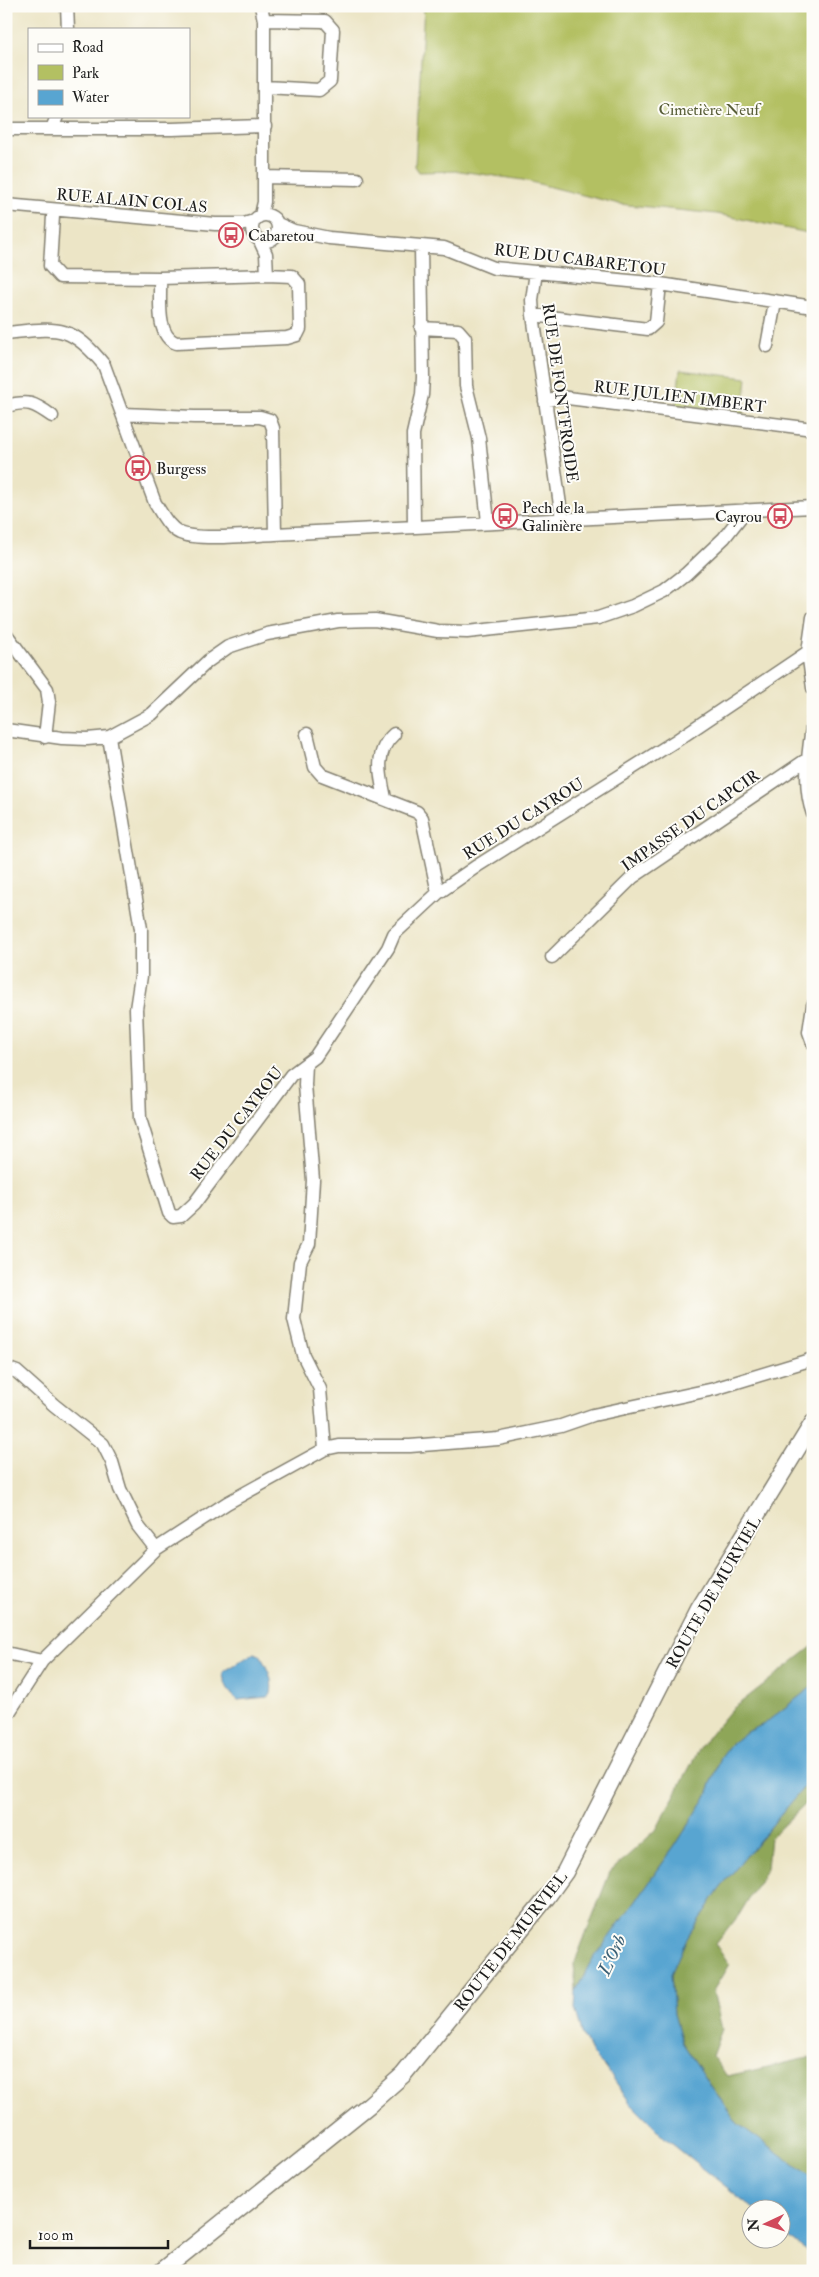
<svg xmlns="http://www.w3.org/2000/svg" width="819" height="2277" font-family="'IM FELL Double Pica',serif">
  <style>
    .green { fill: #b3c062; stroke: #686e3f }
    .forest { fill: #8ea658; stroke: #55613a }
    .water { fill: #58a5d1; stroke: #3a6076 }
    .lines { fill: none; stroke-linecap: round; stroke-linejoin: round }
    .minor-casing { stroke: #848071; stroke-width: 15 }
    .major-casing { stroke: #848071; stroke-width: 19 }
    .minor { stroke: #fff; stroke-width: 12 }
    .major { stroke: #fff; stroke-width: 16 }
    .labels { text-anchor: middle; stroke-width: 4; stroke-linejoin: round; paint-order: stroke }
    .park-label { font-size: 16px; fill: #585e38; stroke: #fdfcf7 }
    .street-label { font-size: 16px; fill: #1c1c1c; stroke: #fdfcf7 }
    .poi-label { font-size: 16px; fill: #1c1c1c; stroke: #fdfcf7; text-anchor: start }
    .water-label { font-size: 18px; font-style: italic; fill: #3a6076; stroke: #fdfcf7 }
  </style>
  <rect width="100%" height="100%" fill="#fdfcf7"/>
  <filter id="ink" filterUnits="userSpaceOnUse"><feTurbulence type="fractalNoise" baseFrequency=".02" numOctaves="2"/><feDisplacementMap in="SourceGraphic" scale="10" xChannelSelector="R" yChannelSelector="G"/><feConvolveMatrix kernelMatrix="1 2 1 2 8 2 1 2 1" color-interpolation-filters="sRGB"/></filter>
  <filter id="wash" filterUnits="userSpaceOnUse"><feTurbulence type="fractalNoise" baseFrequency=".0096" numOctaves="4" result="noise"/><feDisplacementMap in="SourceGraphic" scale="20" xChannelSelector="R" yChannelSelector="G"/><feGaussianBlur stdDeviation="1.12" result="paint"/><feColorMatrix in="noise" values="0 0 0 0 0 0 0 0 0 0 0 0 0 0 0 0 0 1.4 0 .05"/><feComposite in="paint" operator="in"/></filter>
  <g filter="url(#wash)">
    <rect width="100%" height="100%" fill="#ece5c6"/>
    <path class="green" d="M424 6H813V234L717 214 619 204 523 180 460 171 419 172 415 166Z
      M680 370 747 378 743 415 676 406Z"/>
    <path class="forest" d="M813 1646V1686L764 1724 745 1733 731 1744 721 1758 706 1797 675 1846 589 1965 576 1991 574 1964 610 1872 656 1830 701 1746 731 1710Z
      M813 1776V1796L770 1838 767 1868 739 1915 716 1944 729 1964 713 1991 722 2029 712 2056 727 2076 813 2057V2178L738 2124 711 2086 682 2042 674 2014 671 1974 686 1940 719 1889Z"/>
    <path class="water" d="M254 1653 260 1655C267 1668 274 1679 271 1694L267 1697 238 1700C231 1697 222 1680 223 1672Z
      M813 1686V1776L719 1889 686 1940 671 1974 674 2014 682 2042 711 2086 738 2124 813 2178V2257L782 2231V2210L754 2209 666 2139 631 2104 606 2068 592 2054 583 2036 575 2009 576 1991 589 1965 675 1846 706 1797 721 1758 731 1744 745 1733 764 1724Z"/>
  </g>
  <g filter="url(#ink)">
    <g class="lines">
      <defs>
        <path id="minor" d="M67 6 68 29
          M264 20 325 21 333 30 330 81 319 90 265 87
          M6 129H172L265 126
          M52 129 57 116
          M264 177 357 179
          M6 205 215 224H244L254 221
          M252 228a13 13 0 1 1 26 0a13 13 0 1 1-26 0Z
          M261 215 264 202V20L261 6
          M53 216 50 266 60 277 160 278 267 275 266 254 260 241
          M278 224 294 231 329 238 444 248 494 268 660 284 813 307
          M536 272 532 300 533 315 562 519
          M160 278C161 298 155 335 176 343L287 338 297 335 300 329 299 284 292 276 267 275
          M533 315 648 329 656 322 660 284
          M421 328 458 330 465 338 466 386 479 438 488 522
          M6 333C57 328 70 323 104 365L155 503C162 514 168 527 180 533 198 541 253 535 275 534L813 507
          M767 346 775 302
          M545 401 560 397 813 429
          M6 406C28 400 34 403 52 416
          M124 414 194 417H260L270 420 273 428 275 534
          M414 526 413 434 422 395 423 377 421 247
          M6 634 47 689 49 702 45 737
          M808 652 813 688
          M813 720C809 750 802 785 813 814
          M6 730 62 738 87 739 109 737 152 714 208 661 228 647 267 634 338 621 375 620 438 631 467 632 598 618 633 606 664 591 686 574 724 538 746 510
          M307 734 315 767 322 775 417 812 422 818 438 893
          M109 737 141 929V976L136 1009 140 1119 169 1213 173 1217 181 1216 194 1204 291 1075 315 1057 388 948 394 934 438 893 477 866 677 740 808 652 813 617
          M385 798C380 775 374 752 394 734
          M552 957 633 877 809 758
          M813 1005 809 1032 813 1043
          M306 1064 305 1085 313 1180 309 1244 300 1262 294 1319 303 1355 320 1389 325 1449
          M6 1368 17 1372 54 1405 103 1444 112 1462 120 1489 138 1526 156 1549
          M6 1653 42 1661
          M6 1717 42 1661 156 1549 227 1503 325 1449 339 1446H410L498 1439 561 1426 593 1415 714 1389 813 1359"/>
        <path id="major" d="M162 2271 369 2105 403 2075 547 1897 565 1872 699 1609 813 1423"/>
      </defs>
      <use href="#minor" class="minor-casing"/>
      <use href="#major" class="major-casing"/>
      <use href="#minor" class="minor"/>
      <use href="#major" class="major"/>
    </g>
  </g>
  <defs>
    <symbol id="bus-ring" viewBox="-11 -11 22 22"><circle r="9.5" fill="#fdfcf7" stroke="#d1495b" stroke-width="1.5"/><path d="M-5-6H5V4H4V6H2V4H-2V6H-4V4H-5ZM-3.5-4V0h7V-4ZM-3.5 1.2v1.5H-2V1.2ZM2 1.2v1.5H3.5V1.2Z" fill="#d1495b"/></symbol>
  </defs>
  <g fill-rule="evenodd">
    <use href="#bus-ring" x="217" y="221" width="28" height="28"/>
    <use href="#bus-ring" x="124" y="454" width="28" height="28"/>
    <use href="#bus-ring" x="491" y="502" width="28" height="28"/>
    <use href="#bus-ring" x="766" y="502" width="28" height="28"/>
  </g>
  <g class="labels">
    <g class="park-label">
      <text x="709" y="115">Cimetière Neuf</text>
    </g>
    <g class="street-label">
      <text transform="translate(132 200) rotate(5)" y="6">RUE ALAIN COLAS</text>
      <text transform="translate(580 259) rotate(7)" y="6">RUE DU CABARETOU</text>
      <text transform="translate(561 393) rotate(82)" y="6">RUE DE FONTFROIDE</text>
      <text transform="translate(680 396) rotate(7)" y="6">RUE JULIEN IMBERT</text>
      <text transform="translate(523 818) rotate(-32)" y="6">RUE DU CAYROU</text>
      <text transform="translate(690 820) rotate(-35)" y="6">IMPASSE DU CAPCIR</text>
      <text transform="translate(236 1123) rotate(-52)" y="6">RUE DU CAYROU</text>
      <text transform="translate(713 1592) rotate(-60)" y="6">ROUTE DE MURVIEL</text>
      <text transform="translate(510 1941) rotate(-52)" y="6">ROUTE DE MURVIEL</text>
    </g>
    <g class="poi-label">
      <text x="248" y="241">Cabaretou</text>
      <text x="156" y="474">Burgess</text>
      <text x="522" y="513">Pech de la<tspan x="522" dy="18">Galinière</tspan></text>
      <text x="762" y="522" text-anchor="end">Cayrou</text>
    </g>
    <g class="water-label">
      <text transform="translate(612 1955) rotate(-65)" y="6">L'Orb</text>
    </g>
  </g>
  <rect width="819" height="2277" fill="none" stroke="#fdfcf7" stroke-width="25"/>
  <rect x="28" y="28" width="162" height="90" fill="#fdfcf7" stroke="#a3a29f"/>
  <rect x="38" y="44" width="25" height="8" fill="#ffffff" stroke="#a3a29f"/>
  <text x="72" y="52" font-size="15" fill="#1c1c1c">Road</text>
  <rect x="38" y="65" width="25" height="15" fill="#b3c062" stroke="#a3a29f"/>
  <text x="72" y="78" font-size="15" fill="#1c1c1c">Park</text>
  <rect x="38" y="90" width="25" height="15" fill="#58a5d1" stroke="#a3a29f"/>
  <text x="72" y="102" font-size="15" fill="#1c1c1c">Water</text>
  <g transform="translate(766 2224) rotate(266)"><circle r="24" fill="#fdfcf7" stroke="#a3a29f"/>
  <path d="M0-4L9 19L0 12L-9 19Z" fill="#d1495b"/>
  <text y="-8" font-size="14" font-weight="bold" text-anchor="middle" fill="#1c1c1c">N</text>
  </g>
  <path d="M30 2240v8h138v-8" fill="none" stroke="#1c1c1c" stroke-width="2.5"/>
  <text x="38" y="2240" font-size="15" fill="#1c1c1c" stroke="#fdfcf7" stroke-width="4" paint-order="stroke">100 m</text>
</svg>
